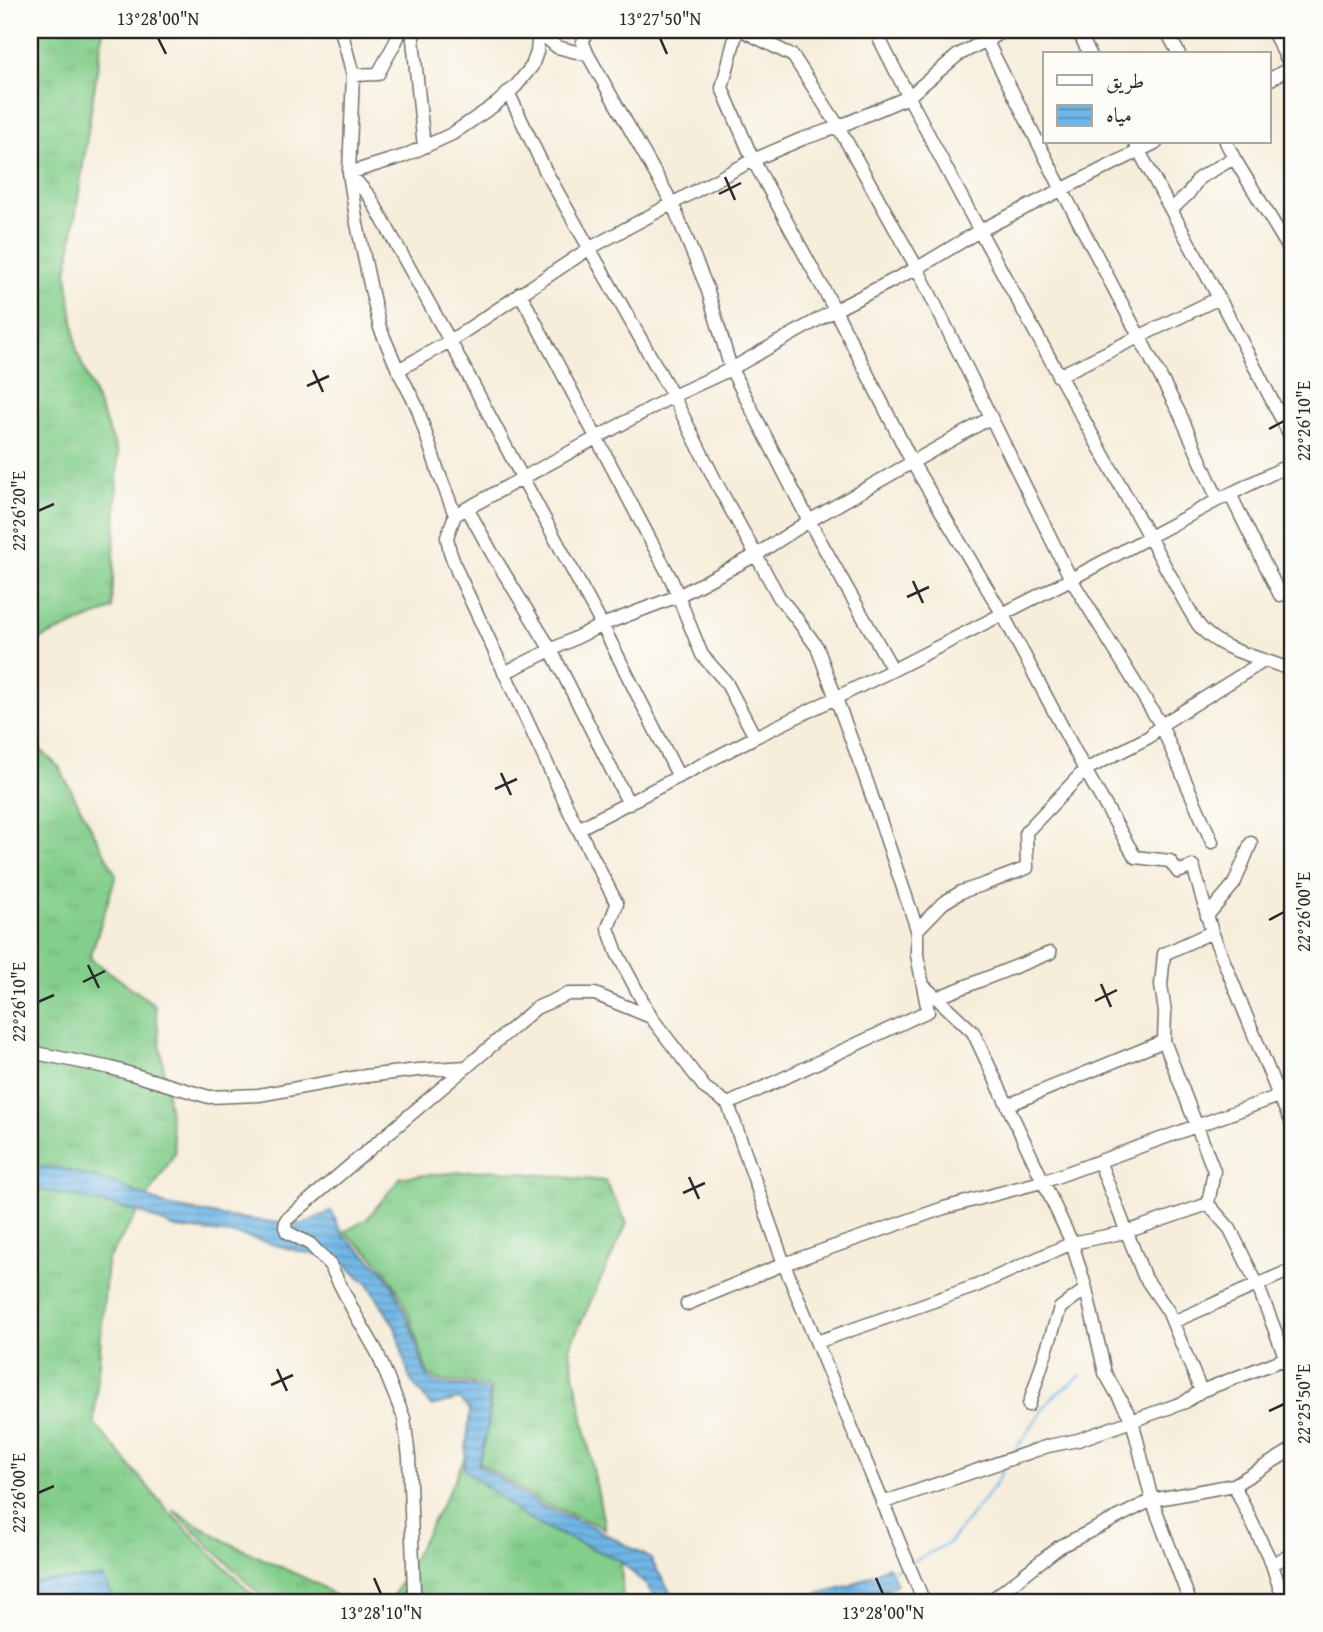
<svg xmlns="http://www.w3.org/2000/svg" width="1323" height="1632" font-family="'Gentium Book Plus',Amiri,serif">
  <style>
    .grass { fill: url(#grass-tufts); stroke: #577c5b; stroke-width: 2 }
    .water { fill: url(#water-rules); stroke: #4d7088; stroke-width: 2 }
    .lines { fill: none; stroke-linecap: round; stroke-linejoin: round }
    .stream { stroke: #6fb6e6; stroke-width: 2.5 }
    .minor-casing { stroke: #726f68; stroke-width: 15 }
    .minor { stroke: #fff; stroke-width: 12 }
    .ticks { fill: none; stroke: #2b2b2b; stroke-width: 2.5 }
    .neatline { fill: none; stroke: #2b2b2b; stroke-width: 2.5 }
    .ticks-label { font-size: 18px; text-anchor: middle; fill: #2b2b2b }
  </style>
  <defs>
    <pattern id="grass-tufts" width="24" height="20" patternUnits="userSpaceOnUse" patternTransform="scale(1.75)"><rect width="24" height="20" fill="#83ce8b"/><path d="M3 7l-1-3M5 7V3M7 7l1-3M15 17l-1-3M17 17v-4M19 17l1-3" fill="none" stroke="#71b178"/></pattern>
    <pattern id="water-rules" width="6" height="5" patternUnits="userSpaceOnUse" patternTransform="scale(1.75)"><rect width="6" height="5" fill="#6fb6e6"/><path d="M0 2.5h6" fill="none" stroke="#5b94bb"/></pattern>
  </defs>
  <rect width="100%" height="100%" fill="#fdfcf7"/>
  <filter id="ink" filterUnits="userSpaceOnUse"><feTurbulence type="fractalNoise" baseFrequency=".0143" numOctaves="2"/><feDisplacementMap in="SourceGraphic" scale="14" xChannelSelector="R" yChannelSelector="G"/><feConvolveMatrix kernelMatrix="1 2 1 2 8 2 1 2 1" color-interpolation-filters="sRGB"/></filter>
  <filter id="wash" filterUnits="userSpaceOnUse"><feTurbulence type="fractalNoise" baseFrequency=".00686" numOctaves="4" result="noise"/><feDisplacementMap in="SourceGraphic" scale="28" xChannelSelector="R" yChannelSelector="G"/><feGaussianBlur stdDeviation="1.57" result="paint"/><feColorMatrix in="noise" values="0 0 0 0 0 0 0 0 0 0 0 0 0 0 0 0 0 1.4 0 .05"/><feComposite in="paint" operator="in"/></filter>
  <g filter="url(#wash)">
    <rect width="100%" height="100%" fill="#f6edda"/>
    <path class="grass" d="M30 30H103L67 273 77 352 118 453 112 609 30 643Z
      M30 740 59 767 116 875 90 958 155 1005 175 1153 107 1261 94 1423 169 1512 260 1602H30Z
      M490 1170 605 1181 627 1223 569 1348 605 1529 588 1521 542 1503 478 1461C488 1435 491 1415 490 1388L467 1382H444L428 1375C417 1339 407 1299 384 1269 374 1255 357 1244 344 1232L367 1219 401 1177Z
      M469 1449 466 1468 621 1559 623 1602H390L449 1491Z
      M173 1510 229 1543 318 1584 343 1602H265L263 1598Z"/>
    <path class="water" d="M30 1167 59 1168 110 1182 168 1206 222 1216 272 1222 303 1224 331 1211 343 1235 382 1270 394 1288 411 1327 427 1378 443 1385H466L489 1391C490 1418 487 1438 478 1464L541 1506 587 1524 650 1558 676 1602H659L645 1584 619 1560 543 1527 518 1512 464 1469 470 1410 459 1399 431 1406 410 1379 395 1327 369 1285 335 1256 301 1252 239 1235 175 1228 139 1212 62 1194 30 1188Z
      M888 1566 897 1584 869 1602H786L852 1585Z
      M103 1577 116 1602H30V1582Z"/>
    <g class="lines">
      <path class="stream" d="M1014 1452 1050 1399 1080 1376
        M912 1562 949 1543 992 1489 1006 1466
        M890 1572 903 1566"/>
    </g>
  </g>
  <g filter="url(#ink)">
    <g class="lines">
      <defs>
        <path id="minor" d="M341 30 353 75 349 173 357 224 371 289 380 328 398 370 417 407 438 471 455 515
          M412 30 424 147
          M537 30 557 47 588 55 672 203 707 288 731 369 809 521 893 670
          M585 30 583 43 588 55
          M737 30 722 88 753 160 835 310 912 462 1003 615 1085 770 1135 857 1170 861 1178 872 1193 866 1212 932 1279 1096 1293 1125
          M742 30 793 56 835 121 917 268 1071 579 1161 725 1212 842
          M875 30C972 225 1082 414 1187 606 1192 614 1196 623 1202 629 1226 654 1264 657 1293 671
          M981 30 1061 188 1180 414 1218 500
          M1077 30 1090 54
          M1166 30 1179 54
          M1272 30 1293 70
          M353 75 378 74 395 43 401 30
          M1269 80 1293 66
          M508 92 545 170 673 396 718 486 779 597 796 618 817 647 867 782 915 923 917 930V955L928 1011 728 1104
          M1134 142 1219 298 1293 441
          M1226 142 1234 158 1293 255
          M349 173 370 197 450 341 523 479 602 625 679 777
          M349 173 404 156 452 134 496 104 516 86 532 66 537 52 539 32
          M1172 209 1188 194 1199 178 1234 158
          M520 293 672 581 702 655 726 682 755 737
          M398 370 450 341 590 248 753 160 802 139 838 127 908 97 958 55 1006 30
          M1058 376 1219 298
          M1230 494 1280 595
          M467 508 493 555 551 650 629 804
          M504 673 602 625 678 596 756 555 809 521 990 418
          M578 829 755 737 893 670 1071 579 1218 500 1293 463
          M1207 916 1234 884 1251 843
          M917 930 943 903 961 892 985 884 1027 868 1026 832 1085 770 1149 737 1161 725 1264 661
          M1212 932 1164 954 1161 985 1165 1012 1164 1041 1214 1171 1208 1204 1230 1229 1257 1284 1293 1377
          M924 986 973 1032 1072 1243 1086 1289 1105 1373 1132 1420 1152 1500 1190 1602
          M936 998 1050 953
          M30 1052 111 1068 209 1097 259 1095 358 1077 418 1070 467 1067
          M1008 1105 1164 1041
          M1099 1161 1144 1276 1168 1311 1201 1391
          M687 1304 784 1264 944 1208 1045 1181 1279 1096 1293 1085
          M1173 1322 1293 1269
          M817 1342 976 1286 1072 1243 1126 1232 1208 1204
          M1029 1405 1060 1308 1086 1289
          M1234 1485 1272 1564 1284 1602
          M882 1503 1048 1446 1078 1440 1185 1402 1201 1391 1292 1356
          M1272 1564 1293 1554
          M416 1602 414 1591 409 1457 404 1418 377 1352 354 1312 330 1265 310 1244 287 1232 285 1227 286 1220 536 1008 568 994H595L651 1017
          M924 1602 784 1264 728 1104 705 1088 651 1017 617 953 608 928 617 904 572 817 457 571 450 552 447 537 455 515 673 396 731 369 835 310 921 266 979 231 1157 142
          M989 1602 1059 1547 1152 1500 1234 1485 1293 1449"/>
      </defs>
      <use href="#minor" class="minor-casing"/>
      <use href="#minor" class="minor"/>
    </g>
  </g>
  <path class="ticks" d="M158 38 166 54M660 38 667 54M725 177 735 200M719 194 741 183M313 370 323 392M307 386 329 376M1269 429 1284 421M38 511 54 504M913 581 923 603M907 597 929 587M501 773 511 795M495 789 517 779M1269 920 1284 912M88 965 99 988M83 982 105 971M1101 984 1111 1007M1095 1001 1117 990M38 1002 54 995M689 1177 699 1199M683 1193 705 1183M277 1369 287 1391M271 1385 293 1375M1269 1411 1284 1404M38 1493 54 1486M374 1578 381 1594M876 1578 883 1594"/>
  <rect width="1323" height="1632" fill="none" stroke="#fdfcf7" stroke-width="77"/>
  <rect x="1043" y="52" width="228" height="91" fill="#fdfcf7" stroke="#a9a8a5" stroke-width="2"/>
  <rect x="1057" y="75" width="35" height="10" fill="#ffffff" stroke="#a9a8a5" stroke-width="2"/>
  <text x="1106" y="88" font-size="21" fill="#2b2b2b">طريق</text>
  <rect x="1057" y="105" width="35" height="21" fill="url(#water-rules)" stroke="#a9a8a5" stroke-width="2"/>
  <text x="1106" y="122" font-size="21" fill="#2b2b2b">مياه</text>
  <rect x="38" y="38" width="1246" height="1556" class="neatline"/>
  <g class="ticks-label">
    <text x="158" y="25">13°28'00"N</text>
    <text x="660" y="25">13°27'50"N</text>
    <text transform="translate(1304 421) rotate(-90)" y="6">22°26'10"E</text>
    <text transform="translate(19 511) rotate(-90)" y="6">22°26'20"E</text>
    <text transform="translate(1304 912) rotate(-90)" y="6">22°26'00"E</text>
    <text transform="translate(19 1002) rotate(-90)" y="6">22°26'10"E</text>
    <text transform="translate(1304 1404) rotate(-90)" y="6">22°25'50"E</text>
    <text transform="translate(19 1493) rotate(-90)" y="6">22°26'00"E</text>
    <text x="381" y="1619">13°28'10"N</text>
    <text x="883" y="1619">13°28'00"N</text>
  </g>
</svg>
